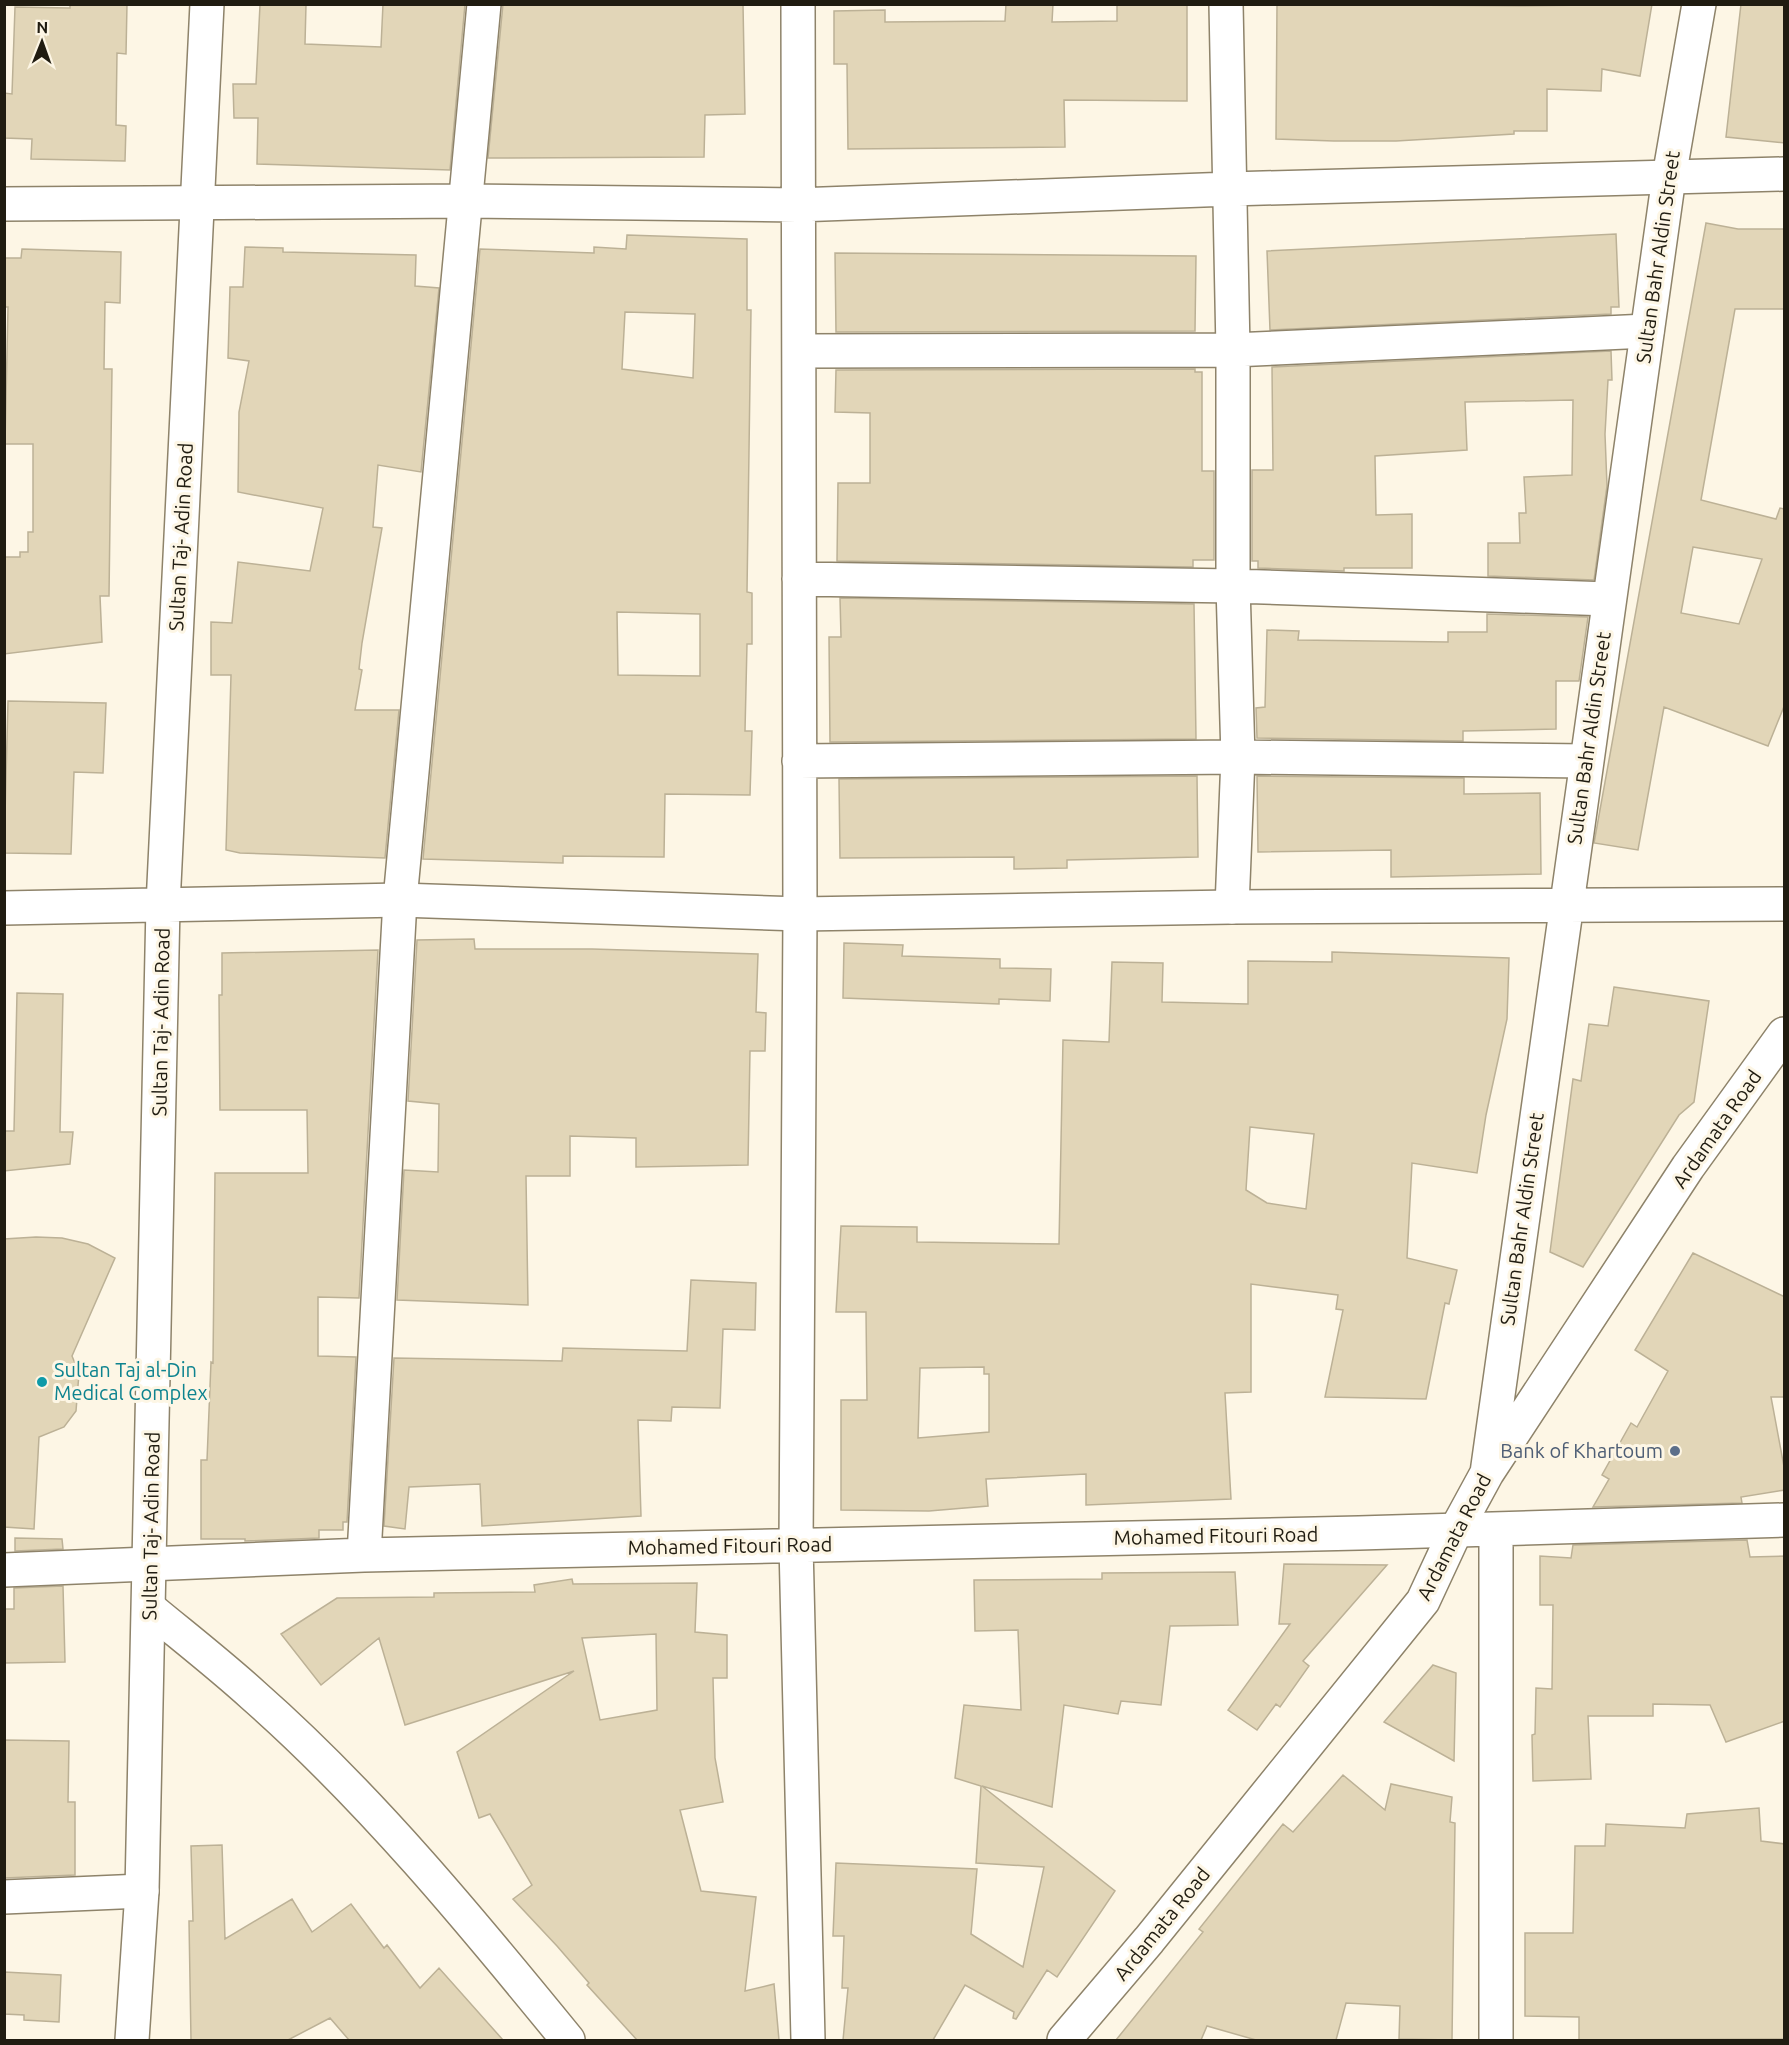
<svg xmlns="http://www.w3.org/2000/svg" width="1789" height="2045" font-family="Ubuntu,sans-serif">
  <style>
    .building { fill: #e2d6b8; stroke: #bcb196; stroke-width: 1.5; fill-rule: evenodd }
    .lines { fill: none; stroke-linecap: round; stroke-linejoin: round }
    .street-casing { stroke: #8e836a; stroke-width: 36 }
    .secondary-casing { stroke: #8e836a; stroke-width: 36 }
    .street { stroke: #fff; stroke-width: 33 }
    .secondary { stroke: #fff; stroke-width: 33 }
    .culture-dot { fill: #0f9aa8; stroke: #fdf6e5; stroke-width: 2 }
    .service-dot { fill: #5c6f8a; stroke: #fdf6e5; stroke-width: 2 }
    .labels { text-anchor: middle; stroke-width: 6; stroke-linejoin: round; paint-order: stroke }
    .street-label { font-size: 20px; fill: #201c11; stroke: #fdf6e5 }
    .culture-label { font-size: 20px; fill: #0d838f; stroke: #fdf6e5; text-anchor: start }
    .service-label { font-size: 20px; fill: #4e5e75; stroke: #fdf6e5; text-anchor: end }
  </style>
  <rect width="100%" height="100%" fill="#fdf6e5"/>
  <path class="building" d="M70 4H127L126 54 117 53 116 125 126 126 125 161 31 159 32 139 4 138V93L12 94 15 7 70 8Z
    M383 4H465L450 170 257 164 258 118H234L233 84H256L260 5H306L305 44 381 47Z
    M503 4H743L745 114 705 115 704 157 488 158Z
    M1006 4H1053L1052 22 1117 21V4H1187V101L1064 100 1065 147 848 149 847 64H834V11L885 10V22L1005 21Z
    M1277 4 1519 6 1652 4 1640 76 1602 69 1601 91 1547 89V131H1514V134L1396 141H1334L1276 139Z
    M1741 4H1785V143L1726 137Z
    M1706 223 1738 229H1785V309H1735L1701 500 1776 519 1780 508 1785 509V704L1768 746 1664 707 1638 850 1594 843ZM1693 547 1762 559 1739 624 1681 613Z
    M1616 234 1619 307H1611V314L1270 330 1267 251Z
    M627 235 747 239V310H751L747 592 752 593V644H747L745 731H752L750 795 665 794 664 857 563 856V863L423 859 480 249 594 253V247L626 249ZM625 312 695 314 693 378 622 369ZM617 612 700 614V676L618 675Z
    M245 247 283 248V252L416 255 415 286 439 288 421 472 378 465 373 527 382 528 362 643 359 669 362 670 355 710H399L385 858 240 853 226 850 231 675H211V622L232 623 238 562 310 571 323 508 238 492 239 412 249 361 228 358 230 287H243Z
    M22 249 121 252 120 303 105 302 104 369H112L109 596H100L102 642 4 654V557H20V552H28V532H33V444H5L8 307H4V258H21Z
    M835 253 1196 256 1195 331 836 332Z
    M1611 351 1612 380H1608L1605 434 1607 486 1594 580 1488 576V543H1520L1519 513H1526L1524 477 1572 475 1573 400 1465 402 1467 450 1375 456 1376 515 1412 514V568H1344V571L1258 568V561H1252V470H1273L1272 367Z
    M1195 369V372H1202V471H1214V560H1193V567L837 561 838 483H870V413L835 412 836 370Z
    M840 598 1194 604 1196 739 830 742 829 637H841Z
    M1487 614 1588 617 1579 681H1556V729L1463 731V741L1257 738 1256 708 1265 707 1267 630 1299 631 1298 640 1448 642V632H1487Z
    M8 701 106 703 103 773 74 772 71 854 4 853Z
    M1197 776 1198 857 1067 860V868L1014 869V857L840 858 839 779Z
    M1257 776 1464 778V794L1540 793 1541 874 1391 877V850L1258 852Z
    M474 939 475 949H592L758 954 756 1012 766 1013 765 1051H750L748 1165 636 1167V1138L570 1136V1176H526L528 1305 397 1300 404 1170 438 1172 439 1104 408 1101 417 940Z
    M844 943 903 945 902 956 1000 959V968L1051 969 1050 1001 999 999V1004L843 998Z
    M378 950 359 1298 318 1297V1356L356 1357 347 1522H343V1530H319V1538L245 1541V1539H201V1460H207L211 1362 213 1363 215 1173H308L307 1110H220L219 995H222V953Z
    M1332 952 1509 958 1507 1019 1486 1115 1477 1173 1412 1163 1407 1258 1457 1270 1449 1304 1445 1303 1426 1399 1325 1397 1343 1310 1336 1309 1338 1295 1251 1284V1392L1225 1393 1231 1499 1086 1505V1474L986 1479 988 1506 929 1511 841 1510V1400H867L866 1312H836L841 1226 917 1227V1242L1059 1244 1063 1040 1109 1042 1112 962 1163 963 1162 1002 1248 1004V961L1332 962ZM1250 1127 1314 1134 1306 1209 1267 1203 1246 1190ZM984 1367V1374H989V1432L918 1438 920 1368Z
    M1614 987 1709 1001 1694 1102 1679 1115 1583 1267 1550 1252 1573 1079 1581 1081 1589 1024 1608 1026Z
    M17 993 63 994 60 1132H73L70 1164 4 1171V1131H14Z
    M36 1237 62 1238 88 1244 115 1258 72 1356 79 1373 76 1411 64 1427 39 1437 34 1529 4 1527V1239Z
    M1693 1253 1785 1297V1397H1771L1785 1472V1490L1741 1497 1742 1503 1593 1507 1609 1479 1602 1475 1631 1423 1637 1427 1668 1371 1635 1350Z
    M691 1280 756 1283 755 1330 723 1329 720 1408 672 1407 671 1421 638 1420 641 1516 482 1526 480 1484 409 1487 405 1529 384 1526 394 1358 562 1361 563 1348 687 1351Z
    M15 1538 62 1539 63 1549 15 1551Z
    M1747 1540 1750 1557 1785 1556V1721L1726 1742 1710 1705 1653 1704V1716H1588L1591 1779 1533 1781 1532 1735 1535 1734 1536 1688 1552 1689 1553 1605H1540V1556L1571 1558 1573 1545Z
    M1284 1564 1387 1565 1303 1661 1309 1666 1280 1707 1276 1704 1257 1730 1228 1710 1290 1624H1279Z
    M1235 1572 1238 1625 1170 1626 1161 1705 1121 1701 1118 1714 1064 1705 1052 1807 982 1786 1115 1891 1057 1977 1047 1970 1016 2019 1013 2018 1014 2012 965 1985 933 2040H843L848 1988H842L844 1936H833L836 1863 977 1869 971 1934 1023 1967 1044 1867 976 1863 981 1786 955 1778 964 1705 1021 1710 1018 1630 975 1631 974 1580 1102 1579V1573Z
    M572 1579 573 1584 697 1583 695 1632 727 1635V1678H713L715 1758 723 1802 680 1810 701 1891 756 1897 745 1991 774 1984 779 2040H637L587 1985 589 1983 557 1946 513 1899 532 1885 490 1814 479 1818 457 1752 574 1671 405 1725 379 1638 321 1685 281 1634 337 1598 434 1597V1593L535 1592 534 1585ZM656 1634 657 1710 600 1720 582 1638Z
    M63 1586 65 1662 4 1663V1609H14V1588Z
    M1433 1665 1456 1673 1454 1761 1384 1722Z
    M4 1740 69 1741 68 1802H75V1875L4 1878Z
    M1343 1775 1385 1810 1391 1784 1452 1797 1450 1822 1455 1823 1452 2040 1399 2039 1400 2006 1346 2003 1336 2040H1256L1207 2026 1201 2040H1116L1203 1932 1199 1929 1283 1824 1293 1832Z
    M1759 1808 1761 1841 1785 1844V2039L1579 2040V2017L1525 2016V1933H1573L1575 1846H1605L1606 1824 1685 1828 1687 1814Z
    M222 1845 225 1939 292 1899 312 1932 351 1904 384 1948 387 1945 420 1988 439 1968 503 2040H349L330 2018 288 2040H191L189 1921H193L191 1846Z
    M4 1972 61 1975 59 2022 24 2020V2015L4 2014Z"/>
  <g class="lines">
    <defs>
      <path id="street" d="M798 4 800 914 796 1545 808 2040
        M1226 4 1233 350V586L1238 757 1232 907
        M4 204 467 201 797 205 1230 189 1784 174
        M799 351 1233 350 1647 331
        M799 579 1233 586 1609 599
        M799 761 1238 757 1586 761
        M364 1555 400 900 484 4
        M4 1570 364 1555 1359 1533 1784 1520
        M149 1608C184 1637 220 1665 253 1695 369 1797 471 1921 568 2040
        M4 1897 142 1891
        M1496 2040V1529"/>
      <path id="secondary" d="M4 908 400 900 800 914 1232 907 1784 904
        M1487 1473 1669 177 1699 4
        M132 2040 142 1891 163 905 207 4
        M1064 2040 1149 1940 1423 1601 1456 1530 1487 1473 1688 1167 1784 1034"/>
    </defs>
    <use href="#street" class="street-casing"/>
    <use href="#secondary" class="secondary-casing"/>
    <use href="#street" class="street"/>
    <use href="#secondary" class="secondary"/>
  </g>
  <circle class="culture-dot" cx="42" cy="1382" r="6"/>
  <circle class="service-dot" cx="1675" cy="1451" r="6"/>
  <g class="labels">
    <g class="street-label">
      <text transform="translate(1658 257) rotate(-82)" y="7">Sultan Bahr Aldin Street</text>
      <text transform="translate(181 537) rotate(-87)" y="7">Sultan Taj- Adin Road</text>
      <text transform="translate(1589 738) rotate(-82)" y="7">Sultan Bahr Aldin Street</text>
      <text transform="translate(161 1022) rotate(-89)" y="7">Sultan Taj- Adin Road</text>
      <text transform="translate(1717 1129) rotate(-55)" y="7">Ardamata Road</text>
      <text transform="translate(1522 1219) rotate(-82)" y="7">Sultan Bahr Aldin Street</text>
      <text transform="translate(151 1526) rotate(-89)" y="7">Sultan Taj- Adin Road</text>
      <text transform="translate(1216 1536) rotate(-1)" y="7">Mohamed Fitouri Road</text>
      <text transform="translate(1454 1537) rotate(-63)" y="7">Ardamata Road</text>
      <text transform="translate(730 1546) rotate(-1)" y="7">Mohamed Fitouri Road</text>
      <text transform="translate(1162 1924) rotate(-51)" y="7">Ardamata Road</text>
    </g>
    <g class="culture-label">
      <text x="54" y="1377">Sultan Taj al-Din<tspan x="54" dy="23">Medical Complex</tspan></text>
    </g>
    <g class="service-label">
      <text x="1663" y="1458">Bank of Khartoum</text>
    </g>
  </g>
  <rect width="1789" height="2045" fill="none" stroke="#201c11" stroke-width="12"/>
  <g transform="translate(42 42) rotate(1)" stroke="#fdf6e5" stroke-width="4.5" paint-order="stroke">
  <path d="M0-4.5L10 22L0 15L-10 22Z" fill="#201c11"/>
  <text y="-9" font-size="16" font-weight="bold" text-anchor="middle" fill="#201c11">N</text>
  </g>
</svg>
